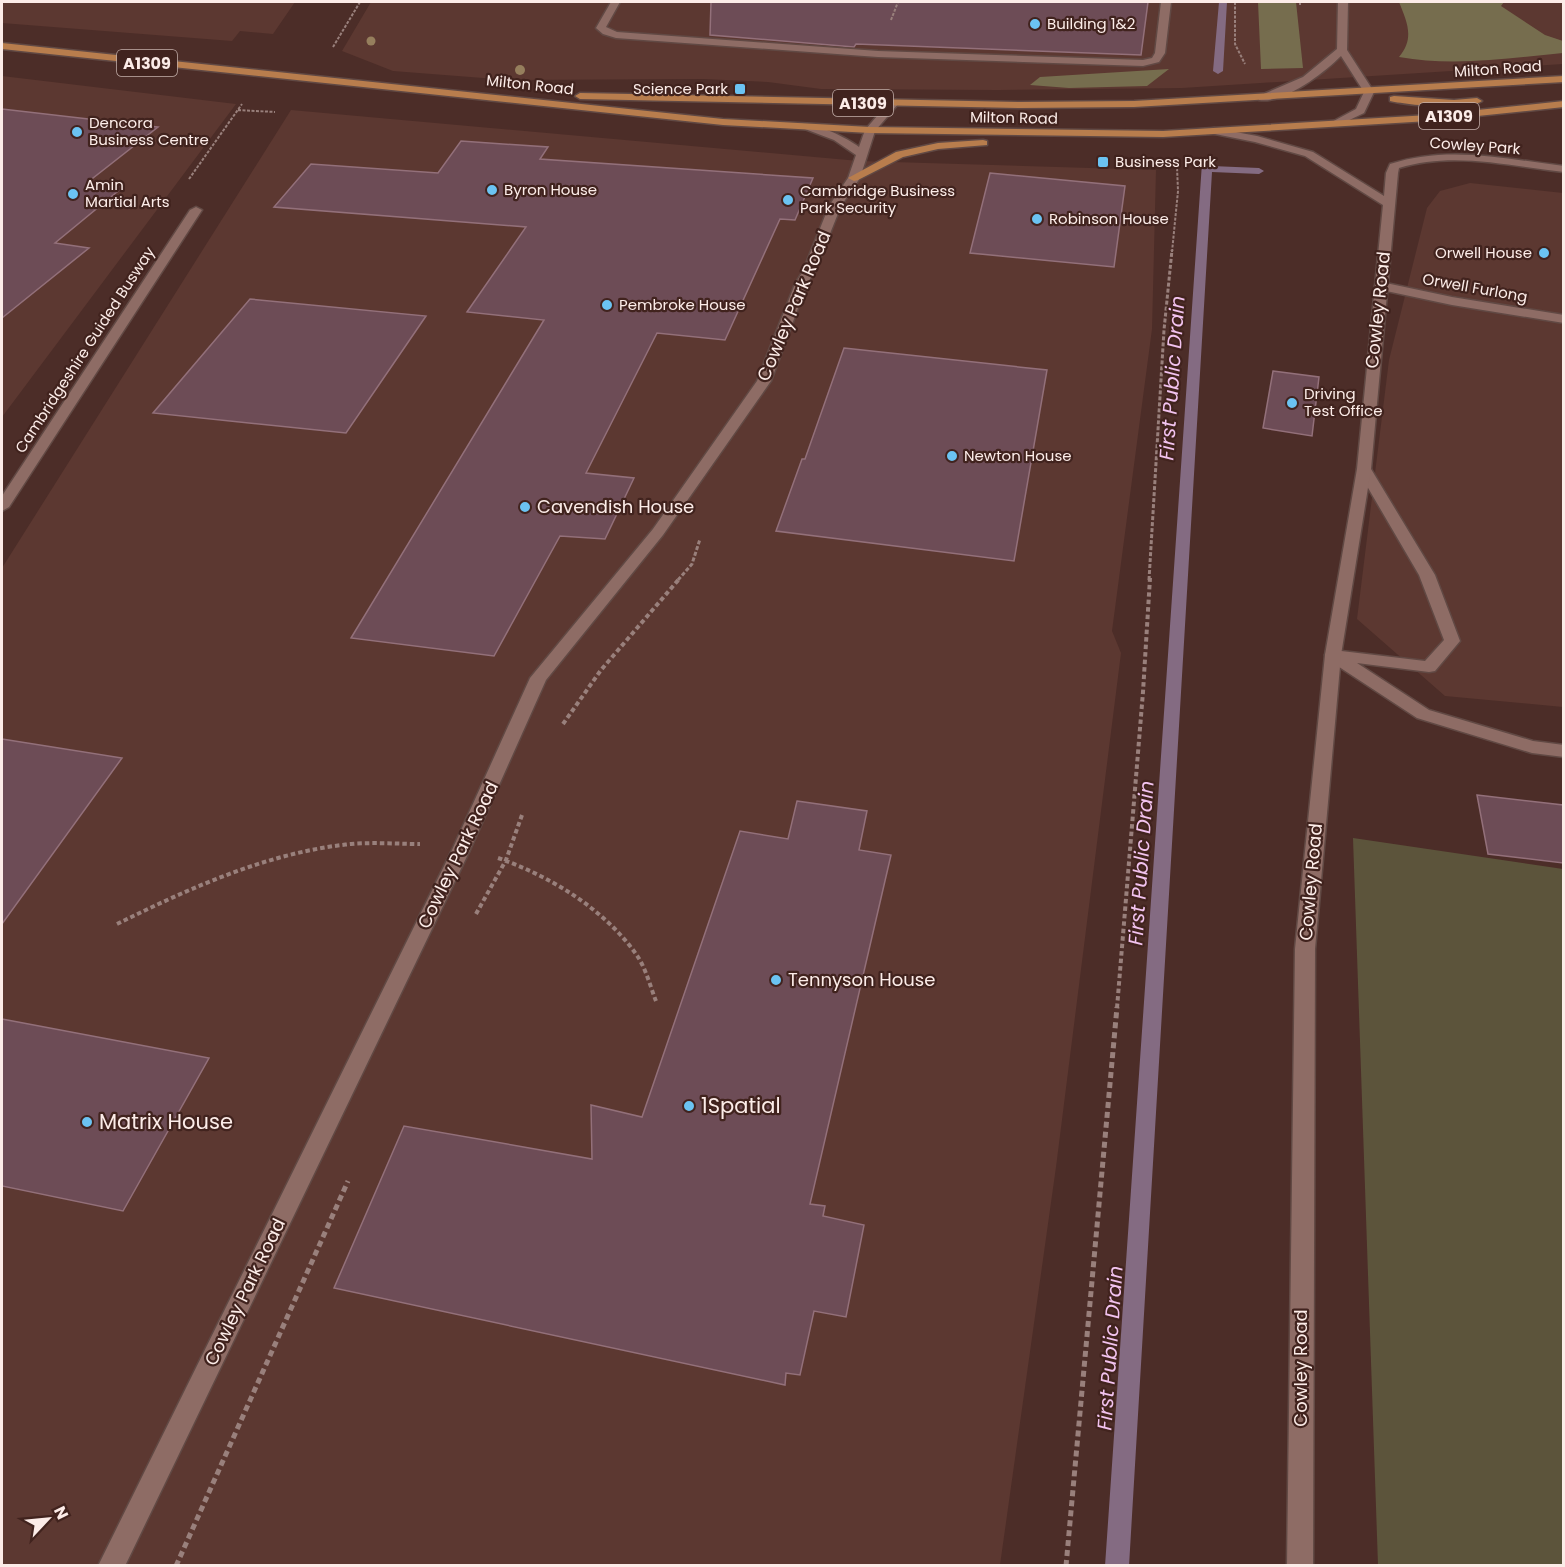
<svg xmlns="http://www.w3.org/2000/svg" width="1565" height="1567" font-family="Poppins,sans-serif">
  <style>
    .built { fill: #5c3831 }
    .green { fill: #5c543b }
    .forest { fill: #766d4e }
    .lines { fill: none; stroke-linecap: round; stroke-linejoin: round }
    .stream { fill: #846b82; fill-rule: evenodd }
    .building { fill: #6d4c56; stroke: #93707a; stroke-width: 1.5 }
    .service-casing { stroke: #614944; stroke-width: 3 }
    .minor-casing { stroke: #614944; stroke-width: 3 }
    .primary-casing { stroke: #614944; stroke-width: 3 }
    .path-far3 { stroke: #99807c; stroke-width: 2; stroke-dasharray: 3 1.5; stroke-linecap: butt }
    .path-far2 { stroke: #99807c; stroke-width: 3; stroke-dasharray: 4 2; stroke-linecap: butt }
    .path-far1 { stroke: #99807c; stroke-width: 4; stroke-dasharray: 4.5 3; stroke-linecap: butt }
    .path { stroke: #99807c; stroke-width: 5; stroke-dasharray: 6 4; stroke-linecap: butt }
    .service { fill: #8e6c65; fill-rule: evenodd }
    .minor { fill: #8e6c65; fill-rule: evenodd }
    .primary { fill: #b87d4d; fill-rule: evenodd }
    .tree { fill: #967f5d }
    .poi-dot { fill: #6bc3f2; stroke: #41231e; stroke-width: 2 }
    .labels { text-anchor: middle; stroke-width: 4.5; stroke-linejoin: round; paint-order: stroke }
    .far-poi-label { font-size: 15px; fill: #fcece8; stroke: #41231e; text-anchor: start }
    .far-street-label { font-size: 15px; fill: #fcece8; stroke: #41231e }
    .shield { fill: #41231e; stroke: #c4b0ab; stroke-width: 1.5 }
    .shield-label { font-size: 16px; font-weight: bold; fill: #fcece8 }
    .street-label { font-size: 18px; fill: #fcece8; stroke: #41231e }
    .poi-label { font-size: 18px; fill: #fcece8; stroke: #41231e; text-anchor: start }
    .water-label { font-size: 20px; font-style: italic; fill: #f2c3ef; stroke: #41231e }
    .near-poi-label { font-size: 21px; fill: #fcece8; stroke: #41231e; text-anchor: start }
  </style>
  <rect width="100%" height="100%" fill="#4c2d28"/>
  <path class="built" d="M2 2H295L273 34 240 31 232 41 2 23Z
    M371 2H1564L1563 64 1182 88 998 90 821 89 768 82 703 79 509 80 393 71 342 51Z
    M2 76 236 104 2 417Z
    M291 110 859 161 1156 170 1152 329 1112 631 1121 653 1056 1167 1000 1565H2V568Z
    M1470 183 1563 193V707L1445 696 1357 619 1389 360 1427 208 1440 191Z"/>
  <path class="green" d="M1353 838 1563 869V1565H1378Z"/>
  <path class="forest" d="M1258 2H1296L1303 68 1261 69Z
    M1399 2H1504L1501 6 1545 35 1563 41V53C1509 58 1454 67 1399 57 1415 38 1407 22 1399 2Z
    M1169 69 1147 86 1069 88 1030 85 1040 77Z"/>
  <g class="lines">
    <path class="stream" d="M1219 2H1227L1223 71 1218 74 1213 71Z
      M1207 160 1211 161 1212 166 1259 168 1264 171 1259 174 1212 172 1129 1566H1105L1202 163Z"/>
  </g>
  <path class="building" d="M711 2H1148L1141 55 856 44 854 47 710 35Z
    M2 109 158 127 88 182 123 187 55 243 89 248 2 318Z
    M461 141 548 147 540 159 813 178 795 220 780 219 725 340 657 333 586 473 634 478 605 539 560 536 494 656 351 638 544 320 467 312 526 227 274 207 311 164 438 173Z
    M990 173 1125 186 1114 267 970 253Z
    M250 299 426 316 346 433 153 413Z
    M844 348 1047 370 1014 561 776 531 802 459H805Z
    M1273 371 1319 377 1312 436 1263 428Z
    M2 739 122 758 2 924Z
    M1477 795 1563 805V863L1488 854Z
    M797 801 867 811 859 850 891 855 810 1204 825 1206 823 1216 864 1225 846 1317 814 1311 800 1375 786 1373 785 1385 334 1288 404 1126 592 1159 591 1105 642 1117 740 831 788 839Z
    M2 1019 209 1058 123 1211 2 1186Z"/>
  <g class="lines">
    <defs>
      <path id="service" d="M611 2H620L606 27 617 32 878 51 1143 60 1152 58 1155 53 1161 2H1171L1165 53 1159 62 1143 66 878 57 616 38 603 34 596 28Z
        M1381 282 1452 297 1564 315V323L1452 305 1377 289 1375 286 1377 283Z
        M1364 465 1371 469 1435 575 1460 641 1435 671 1429 672 1357 663 1429 710 1533 741 1564 745V757L1532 753 1417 718 1327 659 1325 655 1327 651 1333 650 1425 661 1444 640 1419 575 1357 469Z"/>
      <path id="minor" d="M1338 2H1348L1347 50 1374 92 1364 113 1339 125 1335 126 1330 123 1356 109 1364 92 1341 56C1324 73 1284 104 1259 100V96L1303 77 1337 49Z
        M894 100 899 103 875 131 860 178 841 206 815 271 807 284 771 381 663 535 546 680 470 850 125 1566H98L452 850 530 678 653 529 757 381 795 284 803 271 829 206 848 178 856 155 834 140 797 126 798 124C815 122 845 137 859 147L865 130 890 101Z
        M1214 128 1257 136 1313 152 1384 196 1386 173 1390 164C1448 145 1505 159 1564 166V172C1509 166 1453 151 1399 168L1398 173 1371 469 1341 655 1315 949 1313 1566H1287L1295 949 1325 655 1357 469 1383 205 1305 156 1255 142 1210 133V129Z
        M196 207 202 210 9 507 2 511V496L190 210Z"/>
      <path id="primary" d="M2 43 723 119 870 127 1163 131 1429 115 1564 101V107L1429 121 1163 137 870 133 723 125 2 49Z
        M1564 76V82L1134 107 1020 108 580 99 575 96 580 93 1020 102 1134 101Z
        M1394 96 1454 100 1477 98 1482 101C1468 111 1408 105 1390 101V97Z
        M983 140 987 141V145L938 149 903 157 858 180 854 181 848 178 896 152 938 143Z"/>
    </defs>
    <use href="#service" class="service-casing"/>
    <use href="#minor" class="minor-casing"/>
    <use href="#primary" class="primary-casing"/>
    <path class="path-far3" d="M1235 2V44L1245 64
      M1300 2V6
      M891 20 898 2
      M333 47 360 2
      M238 110 275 112
      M189 179 242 104
      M1172 252 1178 191 1177 167"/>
    <path class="path-far2" d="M678 580 692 564 700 539
      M1149 580 1164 330 1172 250"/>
    <path class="path-far1" d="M563 724 601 670 680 578
      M498 858C550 876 604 909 636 954 646 968 650 986 656 1001
      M476 914 506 860 522 815
      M117 924C190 888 269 852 351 844 374 842 397 844 420 844
      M1117 1008 1143 692 1150 578"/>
    <path class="path" d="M176 1566 348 1181
      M1066 1566 1117 1007"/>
    <use href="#service" class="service"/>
    <use href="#minor" class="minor"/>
    <use href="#primary" class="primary"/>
  </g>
  <g class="tree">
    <circle cx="371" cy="41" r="4.5"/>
    <circle cx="520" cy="70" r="5"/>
  </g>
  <g class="poi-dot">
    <circle cx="1035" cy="24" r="6"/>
    <rect x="734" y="83" width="12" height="12" rx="3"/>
    <circle cx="77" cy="132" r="6"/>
    <rect x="1097" y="156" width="12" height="12" rx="3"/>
    <circle cx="492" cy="190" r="6"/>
    <circle cx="73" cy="194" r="6"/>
    <circle cx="788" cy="200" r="6"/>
    <circle cx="1037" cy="219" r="6"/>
    <circle cx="1544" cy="253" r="6"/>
    <circle cx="607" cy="305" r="6"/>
    <circle cx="1292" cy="403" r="6"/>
    <circle cx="952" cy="456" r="6"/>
    <circle cx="525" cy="507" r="6"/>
    <circle cx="776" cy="980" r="6"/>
    <circle cx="689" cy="1106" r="6"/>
    <circle cx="87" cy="1122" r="6"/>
  </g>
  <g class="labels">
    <g class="far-poi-label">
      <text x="1047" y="29">Building 1&amp;2</text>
      <text x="728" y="94" text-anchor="end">Science Park</text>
      <text x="89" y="128">Dencora<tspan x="89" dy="17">Business Centre</tspan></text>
      <text x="1115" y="167">Business Park</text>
      <text x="85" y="190">Amin<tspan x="85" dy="17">Martial Arts</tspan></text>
      <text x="504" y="195">Byron House</text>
      <text x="800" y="196">Cambridge Business<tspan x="800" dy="17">Park Security</tspan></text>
      <text x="1049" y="224">Robinson House</text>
      <text x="1532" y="258" text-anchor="end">Orwell House</text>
      <text x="619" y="310">Pembroke House</text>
      <text x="1304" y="399">Driving<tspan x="1304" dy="17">Test Office</tspan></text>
      <text x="964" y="461">Newton House</text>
    </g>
    <g class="far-street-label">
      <text transform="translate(1498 69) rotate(-4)" y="5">Milton Road</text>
      <text transform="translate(530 85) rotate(6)" y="5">Milton Road</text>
      <text transform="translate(1014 118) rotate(1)" y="5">Milton Road</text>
      <text transform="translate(1475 146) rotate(4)" y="5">Cowley Park</text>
      <text transform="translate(1475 288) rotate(10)" y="5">Orwell Furlong</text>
      <text transform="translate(85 350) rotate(-57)" y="5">Cambridgeshire Guided Busway</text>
    </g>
    <g class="shield">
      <rect x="117" y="50" width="60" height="26" rx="4.5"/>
      <rect x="833" y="90" width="60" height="26" rx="4.5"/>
      <rect x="1419" y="103" width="60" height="26" rx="4.5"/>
    </g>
    <g class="shield-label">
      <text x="147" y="69">A1309</text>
      <text x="863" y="109">A1309</text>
      <text x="1449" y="122">A1309</text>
    </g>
    <g class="street-label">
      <text transform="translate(794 306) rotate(-67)" y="6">Cowley Park Road</text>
      <text transform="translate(1378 310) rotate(-84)" y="6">Cowley Road</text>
      <text transform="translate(458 855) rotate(-64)" y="6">Cowley Park Road</text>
      <text transform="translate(1311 882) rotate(-85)" y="6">Cowley Road</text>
      <text transform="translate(245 1292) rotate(-64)" y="6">Cowley Park Road</text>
      <text transform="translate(1301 1368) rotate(-90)" y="6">Cowley Road</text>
    </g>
    <g class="poi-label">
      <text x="537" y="513">Cavendish House</text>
      <text x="788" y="986">Tennyson House</text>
    </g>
    <g class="water-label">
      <text transform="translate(1172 378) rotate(-86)" y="7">First Public Drain</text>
      <text transform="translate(1141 863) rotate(-86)" y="7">First Public Drain</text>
      <text transform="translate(1110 1348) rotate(-86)" y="7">First Public Drain</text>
    </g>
    <g class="near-poi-label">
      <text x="701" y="1113">1Spatial</text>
      <text x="99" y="1129">Matrix House</text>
    </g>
  </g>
  <rect width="1565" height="1567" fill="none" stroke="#fcece8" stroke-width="6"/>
  <g transform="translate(48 1519) rotate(64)" stroke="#41231e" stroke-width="4.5" paint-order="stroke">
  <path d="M0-4.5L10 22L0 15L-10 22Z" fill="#fcece8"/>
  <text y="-9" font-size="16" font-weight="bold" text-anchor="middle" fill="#fcece8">N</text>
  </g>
</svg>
